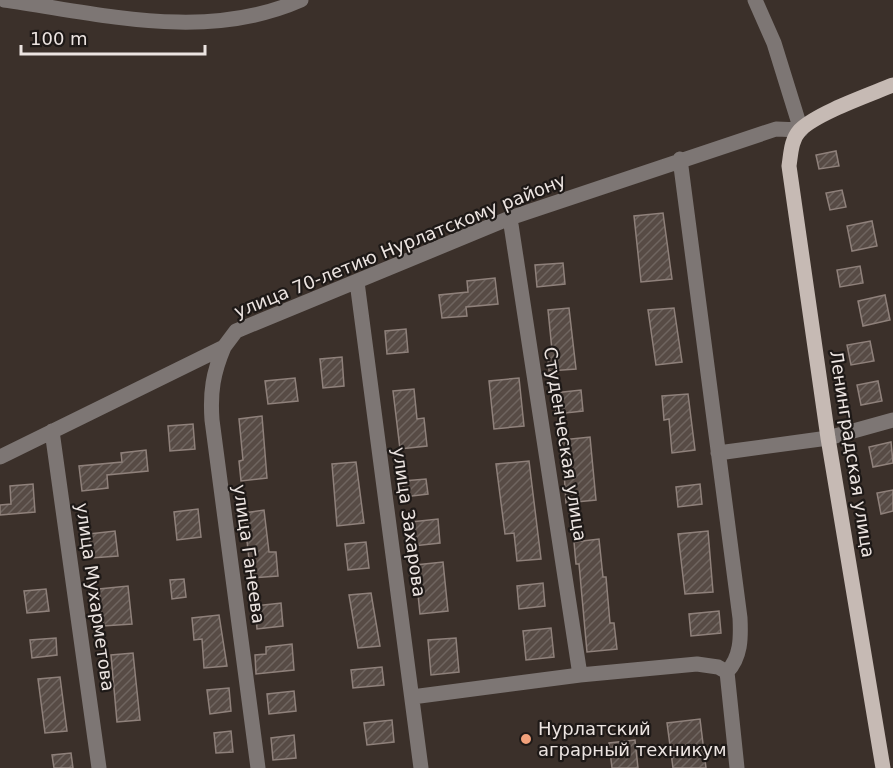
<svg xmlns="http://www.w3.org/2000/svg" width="893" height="768" font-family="'DejaVu Sans',sans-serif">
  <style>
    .building { fill: url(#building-hatch); stroke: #8f817b; stroke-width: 1.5 }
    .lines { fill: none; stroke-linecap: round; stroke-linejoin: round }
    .minor { stroke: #7d7674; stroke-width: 15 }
    .major { stroke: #c6bab4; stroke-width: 15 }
    .poi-dot { fill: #f1a17b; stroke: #1e1917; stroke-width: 2 }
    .labels { text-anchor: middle; stroke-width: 4.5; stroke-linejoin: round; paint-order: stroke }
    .street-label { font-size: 18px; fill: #ece4e1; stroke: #1e1917 }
    .poi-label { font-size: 18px; fill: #ece4e1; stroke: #1e1917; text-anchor: start }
  </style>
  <defs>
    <pattern id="building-hatch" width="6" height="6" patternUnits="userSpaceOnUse" patternTransform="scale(1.5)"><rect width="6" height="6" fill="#574b45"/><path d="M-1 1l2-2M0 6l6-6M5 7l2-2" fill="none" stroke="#6f6560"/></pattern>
  </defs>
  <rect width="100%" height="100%" fill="#3b302a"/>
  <path class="building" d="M836 151 839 166 819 169 816 155Z
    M842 190 846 207 830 210 826 193Z
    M663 213 672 279 641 282 634 216Z
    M872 221 877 246 852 251 847 226Z
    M563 263 565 284 537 287 535 265Z
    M860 266 863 283 840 287 837 270Z
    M495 278 498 304 466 307 467 316 442 318 439 295 468 292 467 281Z
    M885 295 890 320 863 326 858 301Z
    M569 308 576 369 549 371 547 350H552L548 310Z
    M674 308 682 362 656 365 648 310Z
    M406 329 408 352 387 354 385 331Z
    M870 341 874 361 851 365 847 345Z
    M342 357 344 386 323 388 320 359Z
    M295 378 298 401 268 404 265 381Z
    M519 378 524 426 494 429 489 381Z
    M878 381 882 401 861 405 857 385Z
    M414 389 417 419 424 418 427 446 400 449 393 391Z
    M581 390 583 411 556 414 554 393Z
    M688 394 695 450 672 453 669 419 664 420 662 396Z
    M262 416 267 478 241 481 239 461 243 460 239 419Z
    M193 424 195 449 170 451 168 426Z
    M590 437 596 500 566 503 562 440Z
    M891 442 893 463 873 467 869 447Z
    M146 450 148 471 107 475 108 488 82 491 79 466 122 462 121 453Z
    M529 461 541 559 517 561 514 533 505 534 496 464Z
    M356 462 364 523 337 526 332 464Z
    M426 479 428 494 404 497 403 481Z
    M33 484 35 512 0 515V505L11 504 10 486Z
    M700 484 702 504 678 507 676 487Z
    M893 490V511L881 514 877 493Z
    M198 509 201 537 177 540 174 512Z
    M264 510 269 552H276L278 576 251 578 244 513Z
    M438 519 440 543 413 546 411 522Z
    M115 531 118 556 91 558 89 534Z
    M708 531 713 592 685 594 678 534Z
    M599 539 603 577H606L610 623H614L617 649 587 652 579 564H576L574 542Z
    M366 542 369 568 348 570 345 544Z
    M443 562 448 611 420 614 415 565Z
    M184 579 186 597 172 599 170 580Z
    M543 583 545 606 519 609 517 586Z
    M128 586 132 624 103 626 99 589Z
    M46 589 49 611 27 613 24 591Z
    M371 593 380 646 358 648 349 595Z
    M281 603 283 626 257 629 255 606Z
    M719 611 721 633 691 636 689 614Z
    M219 615 227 666 204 668 202 639 194 640 192 618Z
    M551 628 554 657 526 660 523 631Z
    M56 638 57 655 32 658 30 640Z
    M456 638 459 672 431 675 428 640Z
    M292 644 294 670 256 674 255 655 266 654V647Z
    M133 653 140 720 117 722 111 655Z
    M382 667 384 685 353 688 351 670Z
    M60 677 67 731 45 733 38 679Z
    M229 688 231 711 210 714 207 690Z
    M294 691 296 711 269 714 267 694Z
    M700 719 706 768H673L667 723Z
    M392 720 394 742 367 745 364 723Z
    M231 731 233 752 216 753 214 733Z
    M294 735 296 758 273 760 271 738Z
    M635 740 638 768H612L609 743Z
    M71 753 73 768H54L52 755Z"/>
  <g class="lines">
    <path class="minor" d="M4 0C103 14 206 42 301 0
      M510 218 580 675
      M357 282 421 768
      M224 347C213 373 210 392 212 420L258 768
      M52 431 99 768
      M718 453 828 438 893 420
      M0 457 224 347 236 331 510 218 776 129 801 130 774 43 755 0
      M727 672 737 768
      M412 697 580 675 697 664 718 667 727 672C741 657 741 638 740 618L680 159"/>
    <path class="major" d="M883 768 828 438 789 166C791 153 791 140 800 130 817 113 869 95 893 85"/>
  </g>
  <circle class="poi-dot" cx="526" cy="739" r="6"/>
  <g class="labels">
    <g class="street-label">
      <text transform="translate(400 246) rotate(-22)" y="6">улица 70-летию Нурлатскому району</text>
      <text transform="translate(565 444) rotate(81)" y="6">Студенческая улица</text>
      <text transform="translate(852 454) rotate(81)" y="6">Ленинградская улица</text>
      <text transform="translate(409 522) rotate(82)" y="6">улица Захарова</text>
      <text transform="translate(249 554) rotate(82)" y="6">улица Ганеева</text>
      <text transform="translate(95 597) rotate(82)" y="6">улица Мухарметова</text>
    </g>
    <g class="poi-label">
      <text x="538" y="735">Нурлатский<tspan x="538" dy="21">аграрный техникум</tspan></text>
    </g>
  </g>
  <path d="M21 45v9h184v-9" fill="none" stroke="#ece4e1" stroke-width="3"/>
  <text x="30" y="45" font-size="18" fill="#ece4e1" stroke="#1e1917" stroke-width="4.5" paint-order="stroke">100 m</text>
</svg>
